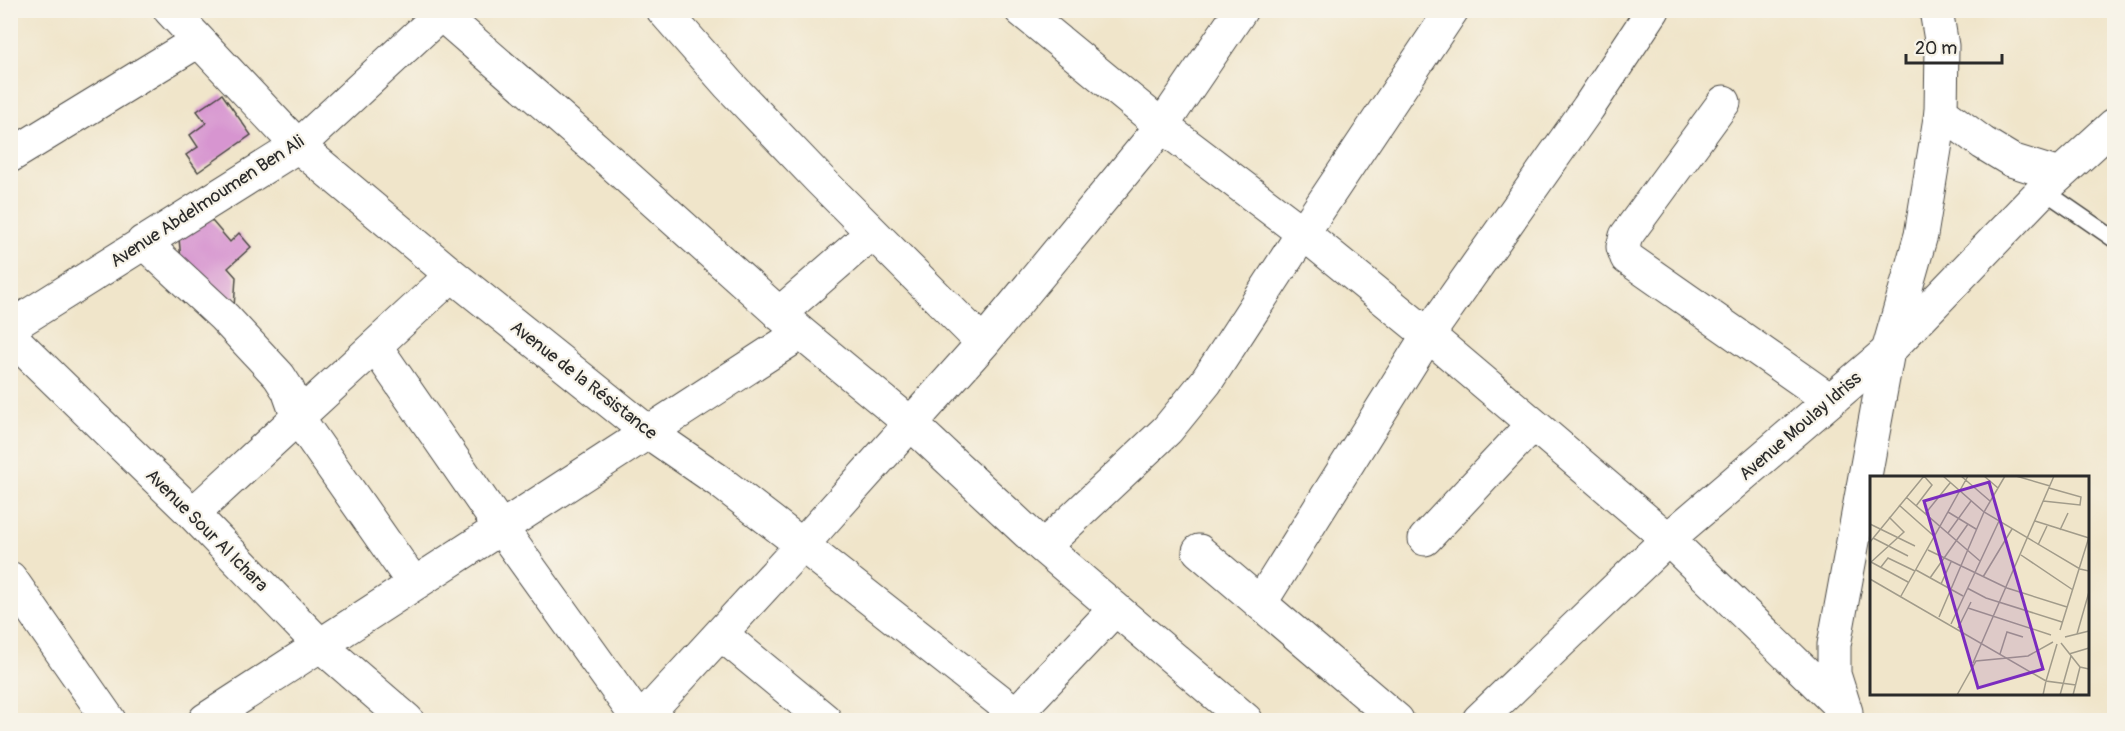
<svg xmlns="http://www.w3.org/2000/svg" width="2125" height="731" font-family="Pangolin,sans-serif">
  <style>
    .building { fill: #d795d0 }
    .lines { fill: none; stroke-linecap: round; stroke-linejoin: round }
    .service-casing { stroke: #494743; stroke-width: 19 }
    .minor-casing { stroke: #494743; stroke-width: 35 }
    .tertiary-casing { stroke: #494743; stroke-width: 35 }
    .secondary-casing { stroke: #494743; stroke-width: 35 }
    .service { stroke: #fff; stroke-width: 16 }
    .minor { stroke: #fff; stroke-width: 33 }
    .tertiary { stroke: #fff; stroke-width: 33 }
    .secondary { stroke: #fff; stroke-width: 33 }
    .labels { text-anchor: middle; stroke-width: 4.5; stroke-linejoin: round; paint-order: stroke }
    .street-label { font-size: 18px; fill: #2b2b2b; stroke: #f7f3e8 }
    .inset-road { fill: none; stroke: #a19b8a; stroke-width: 1.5 }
    .view { fill: #7b2cbf; fill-opacity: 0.15; stroke: #7b2cbf; stroke-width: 3 }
    .inset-edge { fill: none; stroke: #2b2b2b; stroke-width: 3 }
  </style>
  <rect width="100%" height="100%" fill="#f7f3e8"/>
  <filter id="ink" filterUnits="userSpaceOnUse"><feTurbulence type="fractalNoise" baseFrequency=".0167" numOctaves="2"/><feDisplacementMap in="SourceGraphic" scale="12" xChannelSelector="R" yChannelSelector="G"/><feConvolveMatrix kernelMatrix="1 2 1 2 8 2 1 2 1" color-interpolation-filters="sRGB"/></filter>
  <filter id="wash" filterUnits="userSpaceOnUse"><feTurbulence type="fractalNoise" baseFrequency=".008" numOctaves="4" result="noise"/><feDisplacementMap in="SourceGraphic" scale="24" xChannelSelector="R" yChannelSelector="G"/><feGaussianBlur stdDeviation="1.35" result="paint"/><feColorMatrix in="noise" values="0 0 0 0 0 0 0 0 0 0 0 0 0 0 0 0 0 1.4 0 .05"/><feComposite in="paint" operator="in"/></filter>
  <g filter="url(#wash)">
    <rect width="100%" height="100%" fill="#f0e5ca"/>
    <g id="blocks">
      <path class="building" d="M222 94 251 135 198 172 186 155 198 147 190 135 206 123 197 111Z
        M206 214 230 242 239 233 251 247 228 268 236 277 234 308 181 260 179 238Z"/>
    </g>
  </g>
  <g filter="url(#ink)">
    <use href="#blocks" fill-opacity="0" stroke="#494743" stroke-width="1.5"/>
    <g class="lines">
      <defs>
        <path id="service" d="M2043 190 2114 239"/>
        <path id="minor" d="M170 10 298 146 452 275 648 432 719 481 802 545 1024 720
          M663 10 729 85 820 180 983 343
          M1021 10 1162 126 1303 233 1428 335 1533 424 1668 539 1846 712
          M441 14 596 149 801 333 910 423 1043 547 1246 720
          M1724 102 1626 236 1623 247 1627 258 1830 400
          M1941 112 1983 143 2011 160 2059 175
          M10 156 198 41
          M143 242 224 317 279 376 288 390 298 418 414 584
          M779 314 872 233
          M10 327 298 146 445 10
          M10 336 193 514 320 645 407 720
          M375 346 501 528 639 720
          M193 514 452 275
          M1425 539 1533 424
          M1043 547 1167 430 1206 382 1303 233 1452 10
          M1199 551 1397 720
          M10 578 109 720
          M1261 602 1428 335 1588 108 1653 10
          M721 634 825 720
          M1846 712 1834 674V645L1888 351
          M205 720 801 333
          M641 720 802 545 983 343 1162 126 1241 10
          M1010 720 1115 609"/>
        <path id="tertiary" d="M1888 351 1921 235 1941 112 1942 46 1936 10"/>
        <path id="secondary" d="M1479 720 1668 539 1888 351 2043 190 2114 125"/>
      </defs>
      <use href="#service" class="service-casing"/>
      <use href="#minor" class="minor-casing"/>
      <use href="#tertiary" class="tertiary-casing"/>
      <use href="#secondary" class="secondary-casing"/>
      <use href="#service" class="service"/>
      <use href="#minor" class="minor"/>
      <use href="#tertiary" class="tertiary"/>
      <use href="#secondary" class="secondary"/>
    </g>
  </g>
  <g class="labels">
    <g class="street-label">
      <text transform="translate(207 201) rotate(-33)" y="6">Avenue Abdelmoumen Ben Ali</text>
      <text transform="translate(584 380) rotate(38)" y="6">Avenue de la Résistance</text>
      <text transform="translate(1800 426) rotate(-41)" y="6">Avenue Moulay Idriss</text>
      <text transform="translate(207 530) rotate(45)" y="6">Avenue Sour Al Ichara</text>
    </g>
  </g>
  <g transform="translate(1870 476)">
    <rect width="219" height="219" fill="#f0e5ca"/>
    <path class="inset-road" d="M73 0 114 36 210 93 219 95M91 0 120 25M114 0 128 12M146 0 180 10M36 21 110 85M173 25 210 29 211 21 179 12M29 29 65 61M46 30 62 9 54 0M78 36 106 53M55 38 80 7M165 45 219 62M0 48 45 70M190 54 198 37M78 57 101 25M3 62 38 80M0 66 54 0M168 69 177 50M58 74 137 112 197 131M151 79 203 114M1 86 38 106M0 87 34 56 19 41M11 91 18 82 45 95M46 94 93 120M113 101 142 53M60 102 98 48M0 103 176 205 173 219M71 108 81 86M97 112 116 122 192 146M31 120 98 0M98 132 181 159M69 141 114 36 135 0M81 148 129 45M88 152 101 126M190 154 219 61M207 158 219 116M195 161 219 155M191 167 210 191 219 193M187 168 176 205 206 209M130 178 137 156 153 161M199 178 219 172M103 187 184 0M87 219 106 185 158 180 183 166M190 219 201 180M203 219 210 191"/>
    <path class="view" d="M119 6 173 193 108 212 54 25Z"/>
    <rect width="219" height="219" class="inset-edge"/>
  </g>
  <rect width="2125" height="731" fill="none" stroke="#f7f3e8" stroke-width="36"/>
  <path d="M1906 54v9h96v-9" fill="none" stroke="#2b2b2b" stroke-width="3"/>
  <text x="1915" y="54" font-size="18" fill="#2b2b2b" stroke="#f7f3e8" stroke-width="4.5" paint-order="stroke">20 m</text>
</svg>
